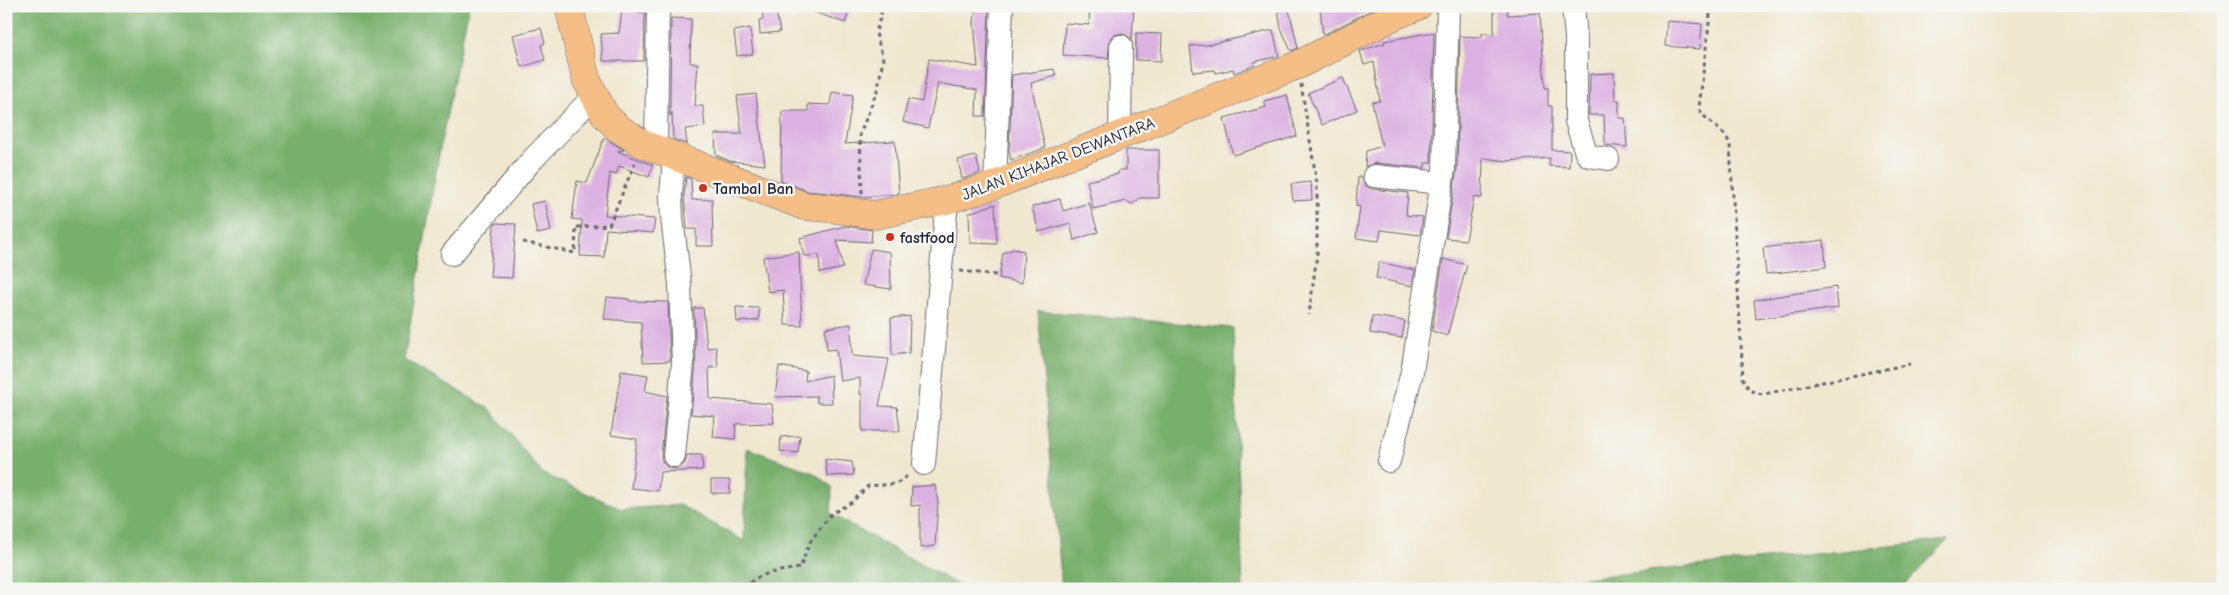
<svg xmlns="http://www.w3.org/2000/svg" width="2229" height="595" font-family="'Comic Neue',sans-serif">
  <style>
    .forest { fill: #78af6c; stroke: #4d6854 }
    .building { fill: #dbb1e1 }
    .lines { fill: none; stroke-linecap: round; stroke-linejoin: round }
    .minor-casing { stroke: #6a676f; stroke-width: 24 }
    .major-casing { stroke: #6a676f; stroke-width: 29 }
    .path { stroke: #6a676f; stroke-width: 3; stroke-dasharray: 4 4; stroke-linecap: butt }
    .minor { stroke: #fff; stroke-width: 22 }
    .major { stroke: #f6be87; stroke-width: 28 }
    .poi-dot { fill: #c8321e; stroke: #f6f6f2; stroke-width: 2 }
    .labels { text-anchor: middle; stroke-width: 5; stroke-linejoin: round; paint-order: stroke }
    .street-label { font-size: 16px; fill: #22223b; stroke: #f6f6f2 }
    .poi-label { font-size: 16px; font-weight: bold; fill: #22223b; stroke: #f6f6f2; text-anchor: start }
  </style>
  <rect width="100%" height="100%" fill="#f6f6f2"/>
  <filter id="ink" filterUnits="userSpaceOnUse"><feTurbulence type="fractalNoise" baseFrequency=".02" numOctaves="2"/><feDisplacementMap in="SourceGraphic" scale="10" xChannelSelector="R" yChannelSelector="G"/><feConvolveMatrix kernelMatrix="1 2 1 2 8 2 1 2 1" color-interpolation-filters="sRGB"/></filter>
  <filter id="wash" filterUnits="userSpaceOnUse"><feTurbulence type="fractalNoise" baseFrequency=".0096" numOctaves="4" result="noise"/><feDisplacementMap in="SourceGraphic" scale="20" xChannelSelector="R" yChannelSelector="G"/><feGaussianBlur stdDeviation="1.12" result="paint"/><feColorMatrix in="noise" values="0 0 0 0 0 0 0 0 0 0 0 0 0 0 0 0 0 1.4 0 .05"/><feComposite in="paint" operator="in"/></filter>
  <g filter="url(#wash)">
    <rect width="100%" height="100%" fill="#efe7cf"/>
    <path class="forest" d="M6 6H469L441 143 404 360 490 409 542 473 621 509 680 505 744 541 747 448 814 473 832 487 831 514 965 589H6Z
      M1038 311 1233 328 1243 589H1062Z
      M1948 540 1901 589H1475Z"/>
    <g id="blocks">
      <path class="building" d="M762 6H775L780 32 760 34 759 20 763 19Z
        M803 6H851L845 23 803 8Z
        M976 6H989L985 116H976L977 90 938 83 928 128 903 122 908 99 922 102 929 59 978 67 974 22Z
        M1090 6H1134L1132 39 1122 33 1114 35 1110 40 1108 58 1063 55 1065 23 1089 25Z
        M1277 6H1288L1298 48 1291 51 1281 28Z
        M1320 6H1379L1323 35Z
        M1494 8 1508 9 1507 15 1540 13 1545 88H1548V106H1552V150L1570 151 1569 167 1549 166 1550 158 1508 161 1483 158 1482 198 1474 197 1466 240 1446 238 1457 169 1460 36 1482 37V33L1494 34Z
        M622 10 645 13 644 61H603L601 34 619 33Z
        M671 18 691 19 690 63H698L695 106H703L705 127 685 129 687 144 673 139 672 112 670 116V110Z
        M1667 21 1702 24 1700 49 1665 46Z
        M541 28 545 43 541 45 545 60 521 67 513 35Z
        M750 28 753 54 737 56 734 31Z
        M1273 30 1279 56 1254 62 1255 65 1234 73 1233 69 1216 73 1215 70 1193 72 1190 46 1207 45Z
        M1434 32 1431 163H1425V168L1375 163 1365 167 1366 151 1382 146 1372 102 1380 101 1374 62 1364 65 1360 51 1385 43 1384 41Z
        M1136 33 1162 34 1161 61 1136 60Z
        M1054 69 1056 76 1031 83 1045 148 1011 160 1009 151 1012 75Z
        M1614 73 1615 100H1619V118H1625L1627 147 1605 145 1604 115H1589L1590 74Z
        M1343 78 1357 110 1322 125 1308 93Z
        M832 92 853 95 845 144 895 141 899 194 863 197 808 191 781 181 782 111H808V104L830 105Z
        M756 94 765 165 730 161 716 155 715 134H742L737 96Z
        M1287 95 1297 136 1233 155 1224 118 1266 107 1264 101Z
        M604 138 624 150 617 151 653 165 649 177 619 166 616 175 610 173 605 215 655 219 653 233 606 229 604 257 580 256 582 220 572 219 577 181 587 183Z
        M1126 150H1159V198H1140L1132 204 1126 201 1093 209 1087 181 1118 174 1119 170H1126Z
        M976 156 980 173 962 179 958 160Z
        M686 177 691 179 692 200 712 199 713 246H696V229H687L684 196Z
        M1358 177H1361L1366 186 1372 189 1408 193 1406 215 1423 217 1420 235 1381 230 1379 241 1356 238 1360 207 1356 206Z
        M1311 182 1312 200 1293 201 1291 184Z
        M1060 199 1063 211 1089 203 1098 232 1074 240 1070 223 1039 232 1032 207Z
        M545 201 551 231 537 234 531 204Z
        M995 204 997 244 970 243 969 213Z
        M496 223 516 224 512 278 490 277 494 225Z
        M845 226 872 230 871 242 837 240 843 268 820 273 819 255 804 256 800 238Z
        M1824 240 1826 267 1766 274 1763 248Z
        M871 249 890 252 891 289 863 285Z
        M1013 249 1024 251 1022 283 999 278 1003 253Z
        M799 252 802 326 785 325 783 290 768 292 763 257Z
        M1443 259 1467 265 1447 336 1432 331Z
        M1379 262 1415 270 1412 286 1376 278Z
        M1836 287 1838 308 1756 319 1754 300Z
        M607 297 629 299V301L668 302 670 361 643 362 641 322 604 319Z
        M736 307 759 308V320L737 322Z
        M694 308H703L707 348 716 347 718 367 709 368 710 399 772 404 774 423 736 424 735 439 713 437 715 416 691 414 696 364Z
        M910 316 909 353 892 355 891 318Z
        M1372 316 1405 321 1402 338 1370 333Z
        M851 324 852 356 889 359 879 406 897 407 900 431H862V394H860V378L840 381 836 349 827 350 825 328Z
        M779 366 806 371 805 381 831 375 832 403H817V396L775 397Z
        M621 371 648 375 645 391 667 396 661 455 662 461 666 466 672 469 679 468 685 463 687 455H702L703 470 660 472 658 491 631 488 637 439 611 435Z
        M800 436 798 453 780 451 781 437Z
        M825 459 852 462 854 475 827 476Z
        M711 480H730V493H711Z
        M935 485 938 503 935 546 920 548V505L911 506 912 487Z"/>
    </g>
  </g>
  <g filter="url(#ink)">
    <use href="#blocks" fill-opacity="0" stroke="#6a676f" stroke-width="1"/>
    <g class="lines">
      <defs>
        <path id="minor" d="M1573 6 1576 38V121L1586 153 1589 156 1608 159
          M1120 137 1121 46
          M656 148 658 6
          M674 156 671 196 672 218 680 284 683 363 674 456
          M1374 176 1442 183
          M995 185 1002 6
          M452 254 531 161 594 96
          M1389 461 1412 372 1444 169 1448 6
          M924 464 947 200"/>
        <path id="major" d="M569 6 586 79 605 115 618 128 643 144 804 206 828 208 875 215 947 200 995 185 1298 65 1394 16 1418 6"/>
      </defs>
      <use href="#minor" class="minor-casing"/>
      <use href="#major" class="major-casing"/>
      <path class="path" d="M1711 6 1699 108C1706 124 1725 128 1730 145L1743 379C1748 390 1752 393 1764 394L1910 364
        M1301 84 1317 184V254L1309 315
        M862 193 860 134 878 88 883 59 876 33 883 6
        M523 242 575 253 576 227 609 225 635 163
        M960 271 996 275
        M745 589C754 572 783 571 800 568L810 542 831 514 852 502 868 486 896 484 909 475"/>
      <use href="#minor" class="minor"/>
      <use href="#major" class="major"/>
    </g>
  </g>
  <g class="poi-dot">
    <circle cx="703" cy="188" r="5"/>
    <circle cx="890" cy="237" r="5"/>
  </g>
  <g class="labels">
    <g class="street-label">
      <text transform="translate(1058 158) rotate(-21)" y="6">JALAN KIHAJAR DEWANTARA</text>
    </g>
    <g class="poi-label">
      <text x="713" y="194">Tambal Ban</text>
      <text x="900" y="243">fastfood</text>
    </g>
  </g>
  <rect width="2229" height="595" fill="none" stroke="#f6f6f2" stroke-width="25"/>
</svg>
